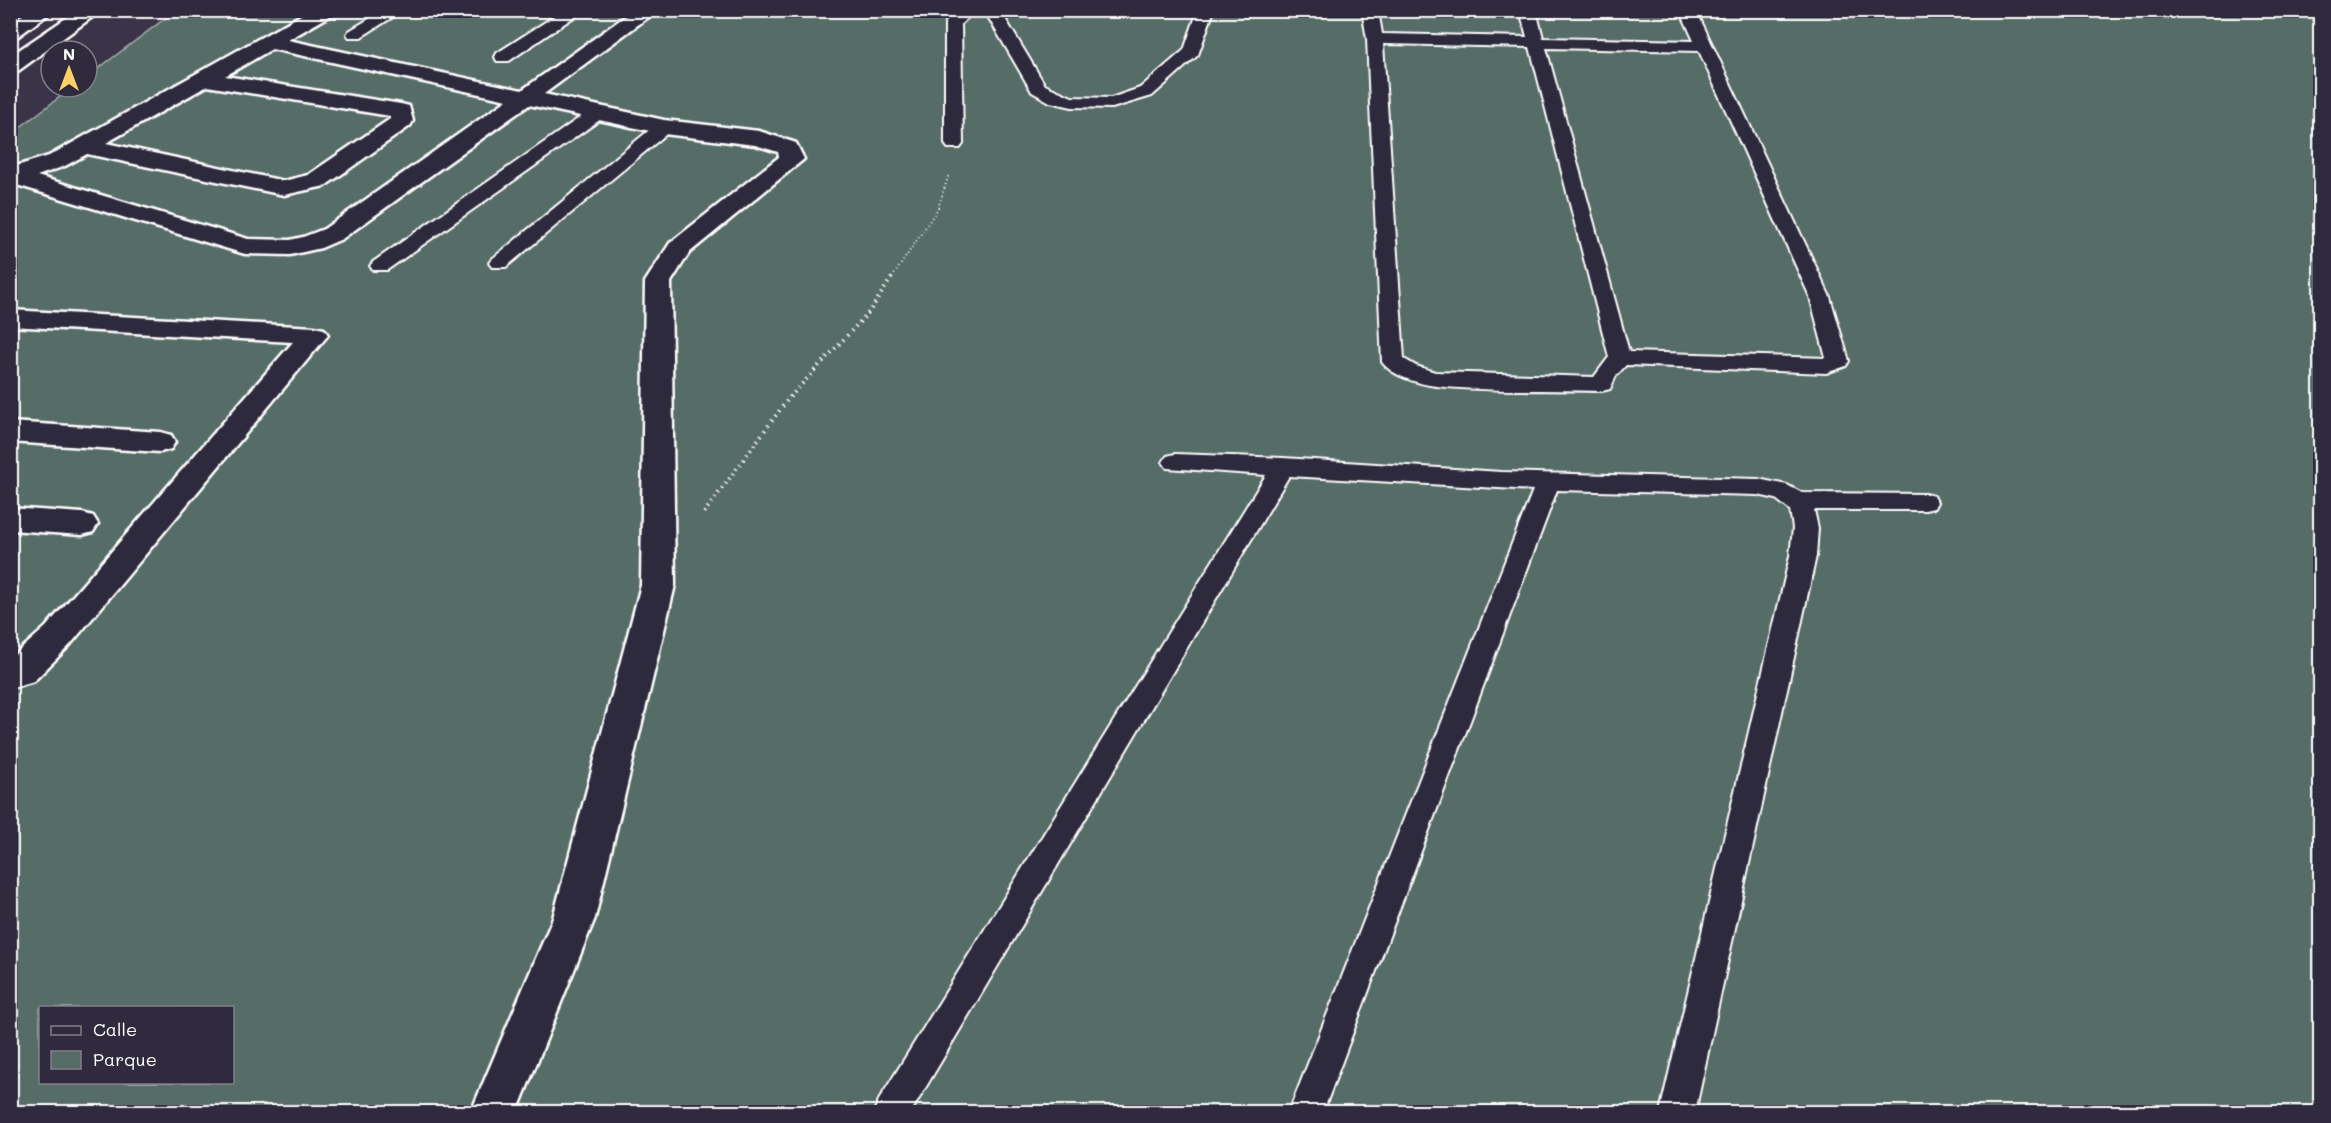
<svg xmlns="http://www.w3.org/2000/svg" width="2331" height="1123" font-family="Mali,sans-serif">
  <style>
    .green { fill: #576c66; stroke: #abb6b2; stroke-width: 1.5; fill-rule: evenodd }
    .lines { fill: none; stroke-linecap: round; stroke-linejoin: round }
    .lane-casing { stroke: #fff; stroke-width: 4 }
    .street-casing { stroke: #fff; stroke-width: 5 }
    .secondary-casing { stroke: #fff; stroke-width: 5 }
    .path-far1 { stroke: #fff; stroke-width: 2; stroke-dasharray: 1 3; stroke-linecap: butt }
    .path { stroke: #fff; stroke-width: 4; stroke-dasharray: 1.5 4.5; stroke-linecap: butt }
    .lane { fill: #2f2a3d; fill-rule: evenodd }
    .street { fill: #2f2a3d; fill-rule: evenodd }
    .secondary { fill: #2f2a3d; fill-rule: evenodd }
  </style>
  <rect width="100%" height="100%" fill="#3b3448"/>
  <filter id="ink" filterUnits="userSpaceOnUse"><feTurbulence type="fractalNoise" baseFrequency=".0167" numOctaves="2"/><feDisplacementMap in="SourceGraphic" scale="12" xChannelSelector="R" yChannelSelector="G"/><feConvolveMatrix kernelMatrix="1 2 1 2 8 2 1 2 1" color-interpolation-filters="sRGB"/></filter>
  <g filter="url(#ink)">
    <path class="green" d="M175 11H2320V1112H11V134L73 87H87V77ZM40 1008H232V1082H40Z"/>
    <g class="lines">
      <defs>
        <path id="lane" d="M384 10H404L361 37H349L347 34 349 31Z
          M564 10H584L509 61H497L495 57 497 53Z
          M957 10H975L961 24 963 144 960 148H948L945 144V23Z
          M984 10H1000L1045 85 1072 97 1111 98 1140 88 1184 50 1198 10H1214L1198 55 1152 96 1112 108 1072 107 1050 102 1032 92Z
          M1362 10H1378L1382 34 1527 37 1520 10H1536L1543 38 1694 41 1680 10H1696L1830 297 1849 361 1846 366 1826 373 1626 365 1616 376 1610 389 1602 391C1547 389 1490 392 1436 386 1419 384 1392 376 1382 362L1367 39ZM1383 44 1530 47 1609 357 1594 377 1435 372 1416 366 1404 359ZM1546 48 1699 51 1810 297 1826 358 1629 352Z
          M598 108 604 109 607 113 604 117 387 270H373L370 266 373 262 592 109Z
          M664 122 670 123 673 127 670 131 506 267H492L489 263 492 259 658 123Z
          M1175 454 1283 458 1501 472 1758 479 1787 485 1802 493 1925 494 1934 496 1937 502 1934 508 1925 510H1814L1818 528 1816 556 1695 1112H1660L1790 556 1793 528 1790 510 1776 499 1758 495 1557 490 1323 1112H1289L1533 490 1289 476 911 1112H874L879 1100 1266 475 1167 468 1163 462 1167 456Z"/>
        <path id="street" d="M310 10H336L333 14 288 40 522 90 634 10H658L544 94 664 120 759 131 796 143 804 159 689 253 671 282 675 585 595 918 517 1112H471L553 918 641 585 645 282 670 243 779 157 778 152 755 145 664 134 529 105 342 239 321 248 290 255 245 254 10 183V168L49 156ZM272 49 507 100 324 229 303 237 290 240 248 239 37 176 65 166 87 154 284 195 325 186 410 126 413 121 409 106 401 104 225 76ZM207 86 390 116V119L308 175 284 181 106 143Z
          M10 310 314 327 324 329 328 335 70 645 34 681 10 688V659L46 627 293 342 10 326Z
          M10 422 160 432 171 435 175 442 171 449 160 452 10 442Z
          M10 508 82 513 93 516 98 524 93 532 82 535 10 530Z"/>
        <path id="secondary" d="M30 10H54L17 37 10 39V23Z
          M78 10H102L18 71 10 72V56Z"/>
      </defs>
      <use href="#lane" class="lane-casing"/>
      <use href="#street" class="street-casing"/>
      <use href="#secondary" class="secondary-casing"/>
      <path class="path-far1" d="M892 278 938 208 949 174"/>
      <path class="path" d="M704 513 788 399 869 312 893 276"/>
      <use href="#lane" class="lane"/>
      <use href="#street" class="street"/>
      <use href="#secondary" class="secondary"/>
    </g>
  </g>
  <rect width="2331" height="1123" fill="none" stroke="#2f2a3d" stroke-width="36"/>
  <rect x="18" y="18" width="2295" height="1087" fill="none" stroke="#fff" stroke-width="2" filter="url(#ink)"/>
  <rect x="39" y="1006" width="195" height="78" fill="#2f2a3d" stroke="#827f8b" stroke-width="1.5"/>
  <rect x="51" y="1026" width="30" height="9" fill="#2f2a3d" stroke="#827f8b" stroke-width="1.5"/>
  <text x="93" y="1036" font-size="18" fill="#ffffff">Calle</text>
  <rect x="51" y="1051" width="30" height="18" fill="#576c66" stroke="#827f8b" stroke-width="1.5"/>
  <text x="93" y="1066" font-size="18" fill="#ffffff">Parque</text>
  <g transform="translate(69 69)"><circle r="28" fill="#2f2a3d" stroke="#827f8b" stroke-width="1.5"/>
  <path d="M0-4.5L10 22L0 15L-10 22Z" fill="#ffd166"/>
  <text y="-9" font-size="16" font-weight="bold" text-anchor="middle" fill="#ffffff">N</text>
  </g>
</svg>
